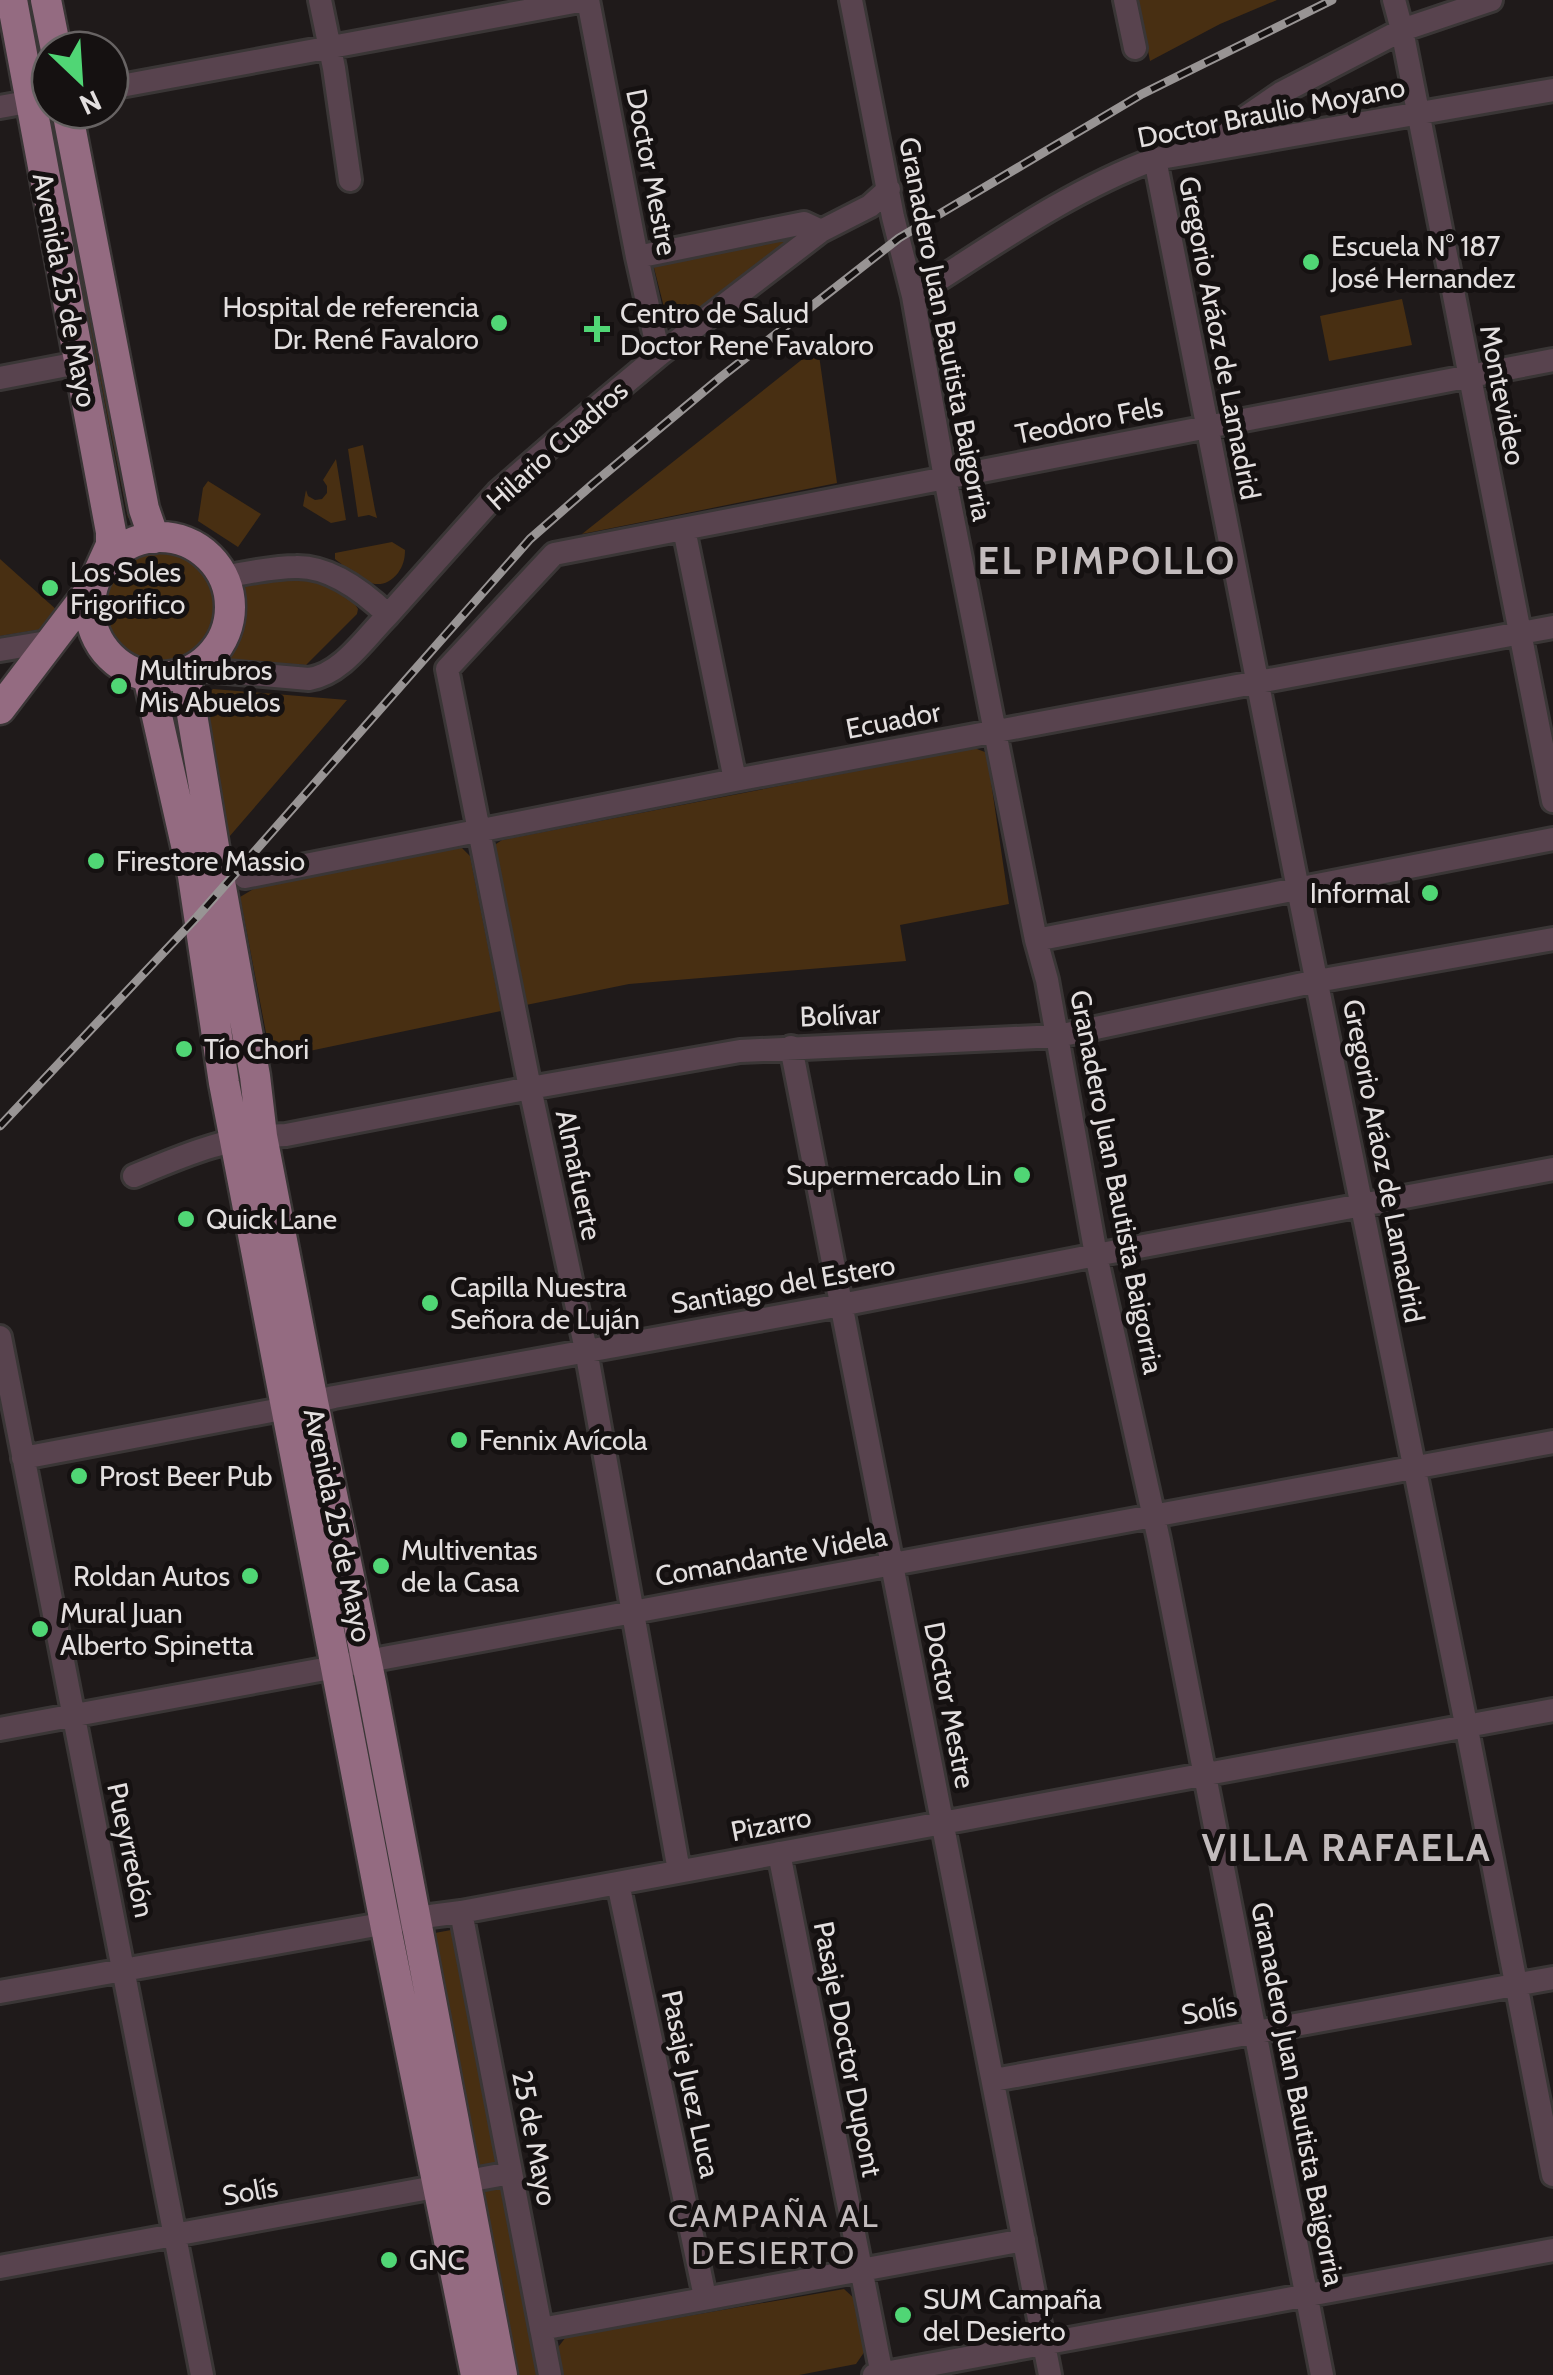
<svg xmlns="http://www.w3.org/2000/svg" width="1553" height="2375" font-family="Cabin,sans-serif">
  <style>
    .green { fill: #482f12 }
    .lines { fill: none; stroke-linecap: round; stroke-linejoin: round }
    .minor-casing { stroke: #3a3636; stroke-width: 28 }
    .major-casing { stroke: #3a3636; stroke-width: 35 }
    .minor { stroke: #58434e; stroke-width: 22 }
    .major { stroke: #946b81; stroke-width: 30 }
    .rail-casing { stroke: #989494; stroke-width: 9 }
    .rail { stroke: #151111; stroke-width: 5; stroke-dasharray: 15; stroke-linecap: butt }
    .poi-dot { fill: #50d675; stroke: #151111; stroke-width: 4 }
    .labels { text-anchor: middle; stroke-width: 10; stroke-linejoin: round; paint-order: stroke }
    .street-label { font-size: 28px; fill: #e3dfdf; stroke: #151111 }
    .poi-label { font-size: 28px; fill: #e3dfdf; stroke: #151111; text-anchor: start }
    .quarter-label { font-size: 32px; letter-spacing: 2.5px; fill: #c3bcbd; stroke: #151111 }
    .district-label { font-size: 38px; font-weight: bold; letter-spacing: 2.5px; fill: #c3bcbd; stroke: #151111 }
  </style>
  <rect width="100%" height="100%" fill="#1f1a1a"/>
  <path class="green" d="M1138 0H1277L1220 24 1150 61Z
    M55 116 135 516 128 518 48 118Z
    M797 232 800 236 679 325 672 327 668 323 653 264Z
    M1402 299 1412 345 1329 361 1320 316Z
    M818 348 837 483 582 534 814 350Z
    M363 445 375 510 377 518 369 515 358 517 348 449Z
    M336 459 346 520 331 523 303 506 306 490 308 496 315 500 322 499 327 493V486L323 480Z
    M208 481 261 514 238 547 198 521 203 488Z
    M392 542 405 550C405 559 403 566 398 573 377 599 354 573 335 559V553Z
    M103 604a57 57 0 1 1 114 0a57 57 0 1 1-114 0Z
    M0 559 59 612 49 628 0 636Z
    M308 576 353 601 358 609 357 614 306 665 214 658C239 637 244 619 241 587Z
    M213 689 347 700 229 837 215 780 204 711 207 694Z
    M974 748 985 752 989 768 1009 904 900 925 906 961 629 984 526 1005 493 862 496 844 502 840Z
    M461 847 470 856 501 1011 271 1059 240 897 270 879 295 878Z
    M451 1930 498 2163 471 2169 424 1935Z
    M502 2185 540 2375H512L476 2191Z
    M844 2289 856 2300 865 2351 856 2364 799 2375H560L555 2351 566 2337Z"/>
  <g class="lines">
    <defs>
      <path id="minor" d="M320 0 334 68 350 180
        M588 0 637 257 659 355
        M851 0 893 217 913 296 945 478 1036 940 1047 980 1096 1255 1159 1540 1322 2375
        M1125 0 1135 48
        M1394 0 1402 30 1553 801
        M110 88 585 0
        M0 107 50 98
        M1198 150 1281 93 1402 30 1491 0
        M1155 159 1298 889 1466 1724 1553 2175
        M637 257 804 223 821 231
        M913 296C991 247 1068 191 1155 159L1553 90
        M0 378 78 363
        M684 529 735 780
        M388 615 498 492 568 431 659 355 821 231 870 206 889 189
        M0 650 53 641
        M192 669 309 679C342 674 365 638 388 615 364 592 330 566 296 567 272 567 247 573 223 577
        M245 877 735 780 1553 627
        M1036 940 1553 839
        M791 1047 1050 2375
        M134 1176C187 1154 227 1136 286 1135L530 1088 740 1051 1058 1036 1317 981 1553 939
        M0 1337 202 2375
        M23 1458 287 1408 334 1397 841 1305 1096 1255 1553 1169
        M0 1729 1553 1442
        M779 1853 882 2375
        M679 1871 586 1350 530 1088 447 669 554 554 1553 360
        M618 1883 705 2297
        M461 1912 550 2375
        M0 1992 415 1918 461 1912 1553 1710
        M994 2080 1553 1978
        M0 2267 511 2173
        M541 2329 1024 2240
        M874 2375 1553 2250"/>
      <path id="major" d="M12 0 111 532V545L96 578
        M46 0 56 50
        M67 110 144 509 154 538
        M90 607a70 70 0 1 1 140 0a70 70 0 1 1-140 0Z
        M185 672 217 865 255 1076 262 1136 313 1402 371 1683 502 2375
        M148 676 193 876 224 1083 385 1923 476 2375
        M0 709 92 588"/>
    </defs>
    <use href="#minor" class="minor-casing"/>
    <use href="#major" class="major-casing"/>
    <use href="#minor" class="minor"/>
    <use href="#major" class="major"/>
    <defs>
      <path id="rail" d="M0 1126 197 917 530 539 594 483 721 377 899 238 1142 94 1332 0"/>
    </defs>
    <use href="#rail" class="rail-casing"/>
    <use href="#rail" class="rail"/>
  </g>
  <g class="poi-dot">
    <circle cx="1311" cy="262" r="10"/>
    <circle cx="499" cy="323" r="10"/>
    <path d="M592 314h10v10h10v10h-10v10h-10v-10h-10v-10h10z"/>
    <circle cx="50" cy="588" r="10"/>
    <circle cx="119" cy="686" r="10"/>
    <circle cx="96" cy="861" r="10"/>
    <circle cx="1430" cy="893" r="10"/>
    <circle cx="184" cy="1049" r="10"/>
    <circle cx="1022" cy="1175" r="10"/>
    <circle cx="186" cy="1219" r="10"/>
    <circle cx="430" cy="1303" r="10"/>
    <circle cx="459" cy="1440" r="10"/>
    <circle cx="79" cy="1476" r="10"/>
    <circle cx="381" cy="1566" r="10"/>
    <circle cx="250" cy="1576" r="10"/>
    <circle cx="40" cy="1629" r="10"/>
    <circle cx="389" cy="2260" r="10"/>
    <circle cx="903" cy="2315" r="10"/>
  </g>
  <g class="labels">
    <g class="street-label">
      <text transform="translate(1271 112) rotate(-11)" y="10">Doctor Braulio Moyano</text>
      <text transform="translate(652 172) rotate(79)" y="10">Doctor Mestre</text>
      <text transform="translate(65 290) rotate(79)" y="10">Avenida 25 de Mayo</text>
      <text transform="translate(946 329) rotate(79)" y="10">Granadero Juan Bautista Baigorria</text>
      <text transform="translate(1220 338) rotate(79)" y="10">Gregorio Aráoz de Lamadrid</text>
      <text transform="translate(1503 395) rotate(79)" y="10">Montevideo</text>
      <text transform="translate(1089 420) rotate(-11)" y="10">Teodoro Fels</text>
      <text transform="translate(557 445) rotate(-42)" y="10">Hilario Cuadros</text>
      <text transform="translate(893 720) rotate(-11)" y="10">Ecuador</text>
      <text transform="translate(840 1015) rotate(-2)" y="10">Bolívar</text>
      <text transform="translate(1384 1161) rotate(79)" y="10">Gregorio Aráoz de Lamadrid</text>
      <text transform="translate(579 1175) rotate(78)" y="10">Almafuerte</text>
      <text transform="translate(1117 1182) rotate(79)" y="10">Granadero Juan Bautista Baigorria</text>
      <text transform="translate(783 1284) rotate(-10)" y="10">Santiago del Estero</text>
      <text transform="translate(338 1525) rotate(78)" y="10">Avenida 25 de Mayo</text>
      <text transform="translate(771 1556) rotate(-10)" y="10">Comandante Videla</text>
      <text transform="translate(950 1705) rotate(79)" y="10">Doctor Mestre</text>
      <text transform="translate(771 1824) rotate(-11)" y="10">Pizarro</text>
      <text transform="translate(131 1850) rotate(78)" y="10">Pueyrredón</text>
      <text transform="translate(1209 2010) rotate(-10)" y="10">Solís</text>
      <text transform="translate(848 2049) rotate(79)" y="10">Pasaje Doctor Dupont</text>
      <text transform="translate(691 2084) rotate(78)" y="10">Pasaje Juez Luca</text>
      <text transform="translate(1298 2094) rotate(79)" y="10">Granadero Juan Bautista Baigorria</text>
      <text transform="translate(535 2138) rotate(79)" y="10">25 de Mayo</text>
      <text transform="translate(250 2191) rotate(-10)" y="10">Solís</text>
    </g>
    <g class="poi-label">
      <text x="1331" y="256">Escuela N° 187<tspan x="1331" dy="32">José Hernandez</tspan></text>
      <text x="479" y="317" text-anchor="end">Hospital de referencia<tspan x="479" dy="32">Dr. René Favaloro</tspan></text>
      <text x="620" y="323">Centro de Salud<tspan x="620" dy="32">Doctor Rene Favaloro</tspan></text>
      <text x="70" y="582">Los Soles<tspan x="70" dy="32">Frigorifico</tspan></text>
      <text x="139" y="680">Multirubros<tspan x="139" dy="32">Mis Abuelos</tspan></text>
      <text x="116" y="871">Firestore Massio</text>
      <text x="1410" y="903" text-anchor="end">Informal</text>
      <text x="204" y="1059">Tío Chori</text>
      <text x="1002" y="1185" text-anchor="end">Supermercado Lin</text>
      <text x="206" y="1229">Quick Lane</text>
      <text x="450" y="1297">Capilla Nuestra<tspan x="450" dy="32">Señora de Luján</tspan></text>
      <text x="479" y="1450">Fennix Avícola</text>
      <text x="99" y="1486">Prost Beer Pub</text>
      <text x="401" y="1560">Multiventas<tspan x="401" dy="32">de la Casa</tspan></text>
      <text x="230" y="1586" text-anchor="end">Roldan Autos</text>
      <text x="60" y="1623">Mural Juan<tspan x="60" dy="32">Alberto Spinetta</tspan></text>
      <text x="409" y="2270">GNC</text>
      <text x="923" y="2309">SUM Campaña<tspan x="923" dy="32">del Desierto</tspan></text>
    </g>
    <g class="quarter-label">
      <text x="774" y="2227">CAMPAÑA AL<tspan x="774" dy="37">DESIERTO</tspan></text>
    </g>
    <g class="district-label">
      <text x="1107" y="574">EL PIMPOLLO</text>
      <text x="1347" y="1861">VILLA RAFAELA</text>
    </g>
  </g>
  <g transform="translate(80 80) rotate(155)"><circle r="48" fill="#151111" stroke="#676363" stroke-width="2.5"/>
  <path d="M0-8L18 38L0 25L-18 38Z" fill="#50d675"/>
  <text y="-15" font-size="28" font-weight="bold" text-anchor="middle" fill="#e3dfdf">N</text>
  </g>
</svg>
